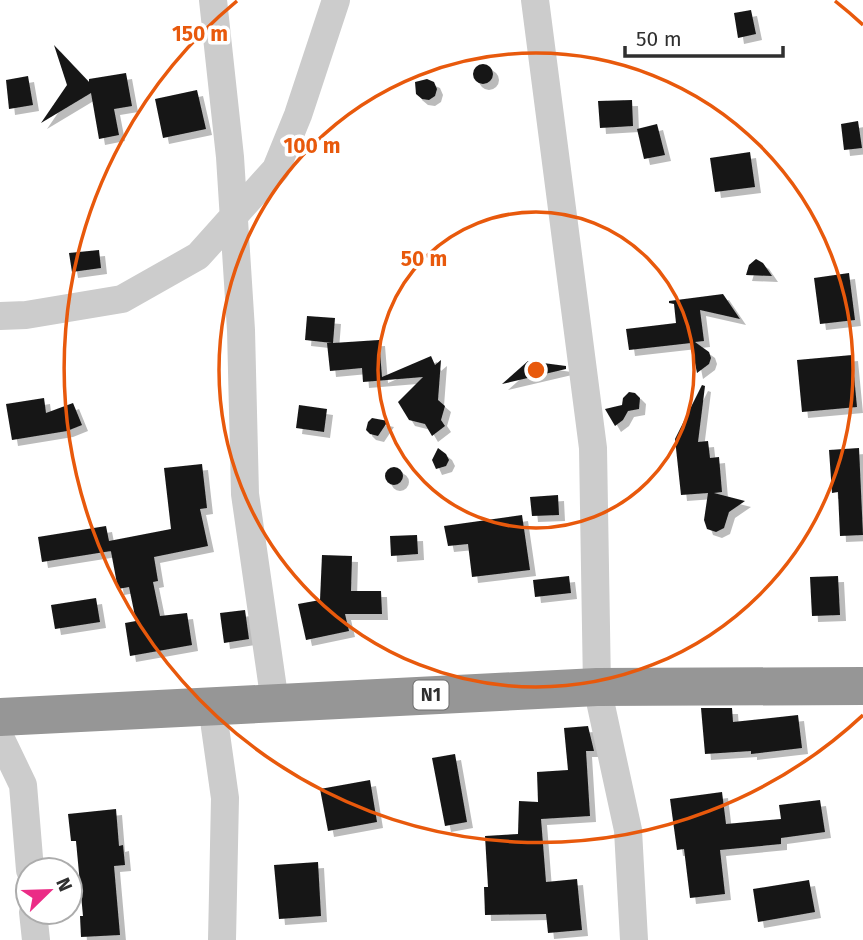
<svg xmlns="http://www.w3.org/2000/svg" width="863" height="940" font-family="'Fira Sans',sans-serif">
  <style>
    .building { fill: #161616; filter: url(#shadow) }
    .lines { fill: none; stroke-linecap: round; stroke-linejoin: round }
    .minor { stroke: #ccc; stroke-width: 28 }
    .highway { stroke: #969696; stroke-width: 38 }
    .ring { fill: none; stroke: #e8590c; stroke-width: 3.5 }
    .labels { text-anchor: middle; stroke-width: 7; stroke-linejoin: round; paint-order: stroke }
    .shield { fill: #fff; stroke: #6d6d6d; stroke-width: 2 }
    .shield-label { font-size: 18px; font-weight: bold; fill: #2f2f2f }
    .centre { fill: #e8590c; stroke: #fff; stroke-width: 3.5 }
    .ring-label { font-size: 21px; text-anchor: middle; font-weight: bold; fill: #e8590c; stroke: #fff; stroke-width: 7; stroke-linejoin: round; paint-order: stroke }
  </style>
  <defs>
    <filter id="shadow"><feDropShadow dx="6" dy="6" stdDeviation="0" flood-color="#0004"/></filter>
  </defs>
  <rect width="100%" height="100%" fill="#fff"/>
  <path class="building" d="M751 10 756 34 738 38 734 13Z
    M54 45 89 82V79L126 73 132 106 114 109 119 135 99 139 91 93 41 123 67 85Z
    M473 74a10 10 0 1 1 20 0a10 10 0 1 1-20 0Z
    M28 76 33 105 9 109 6 80Z
    M427 79 434 82 437 89 435 96 429 100 422 99 416 94 415 82Z
    M197 90 206 129 163 138 155 99Z
    M632 100 633 126 600 128 598 101Z
    M858 121 862 148 844 150 841 124Z
    M657 124 665 155 644 159 637 129Z
    M750 152 755 187 715 192 710 158Z
    M99 250 101 268 72 272 69 253Z
    M756 259 763 263 772 276 746 275 749 265Z
    M849 273 855 320 820 324 814 278Z
    M723 294 740 319 700 310 704 341 695 342 709 352 711 358 709 364 697 373 691 343 629 350 626 329 676 323 674 304 669 303V301Z
    M307 316 335 318 333 343 379 340 382 377 431 356 435 365 441 360 438 400 445 406 441 420 445 426 432 436 425 424 409 420 398 402 423 377 363 382 362 368 330 371 327 343H332L305 340Z
    M852 355 857 407 802 412 797 360Z
    M528 361 566 366V369L502 384Z
    M702 385 705 386 698 442 708 441 710 458 719 457 722 492 714 493 745 501 729 512 724 528 716 532 707 529 704 520 708 493 681 495 675 439Z
    M629 392 635 393 640 398 639 409 628 411 623 420 615 426 605 409 622 405 623 398Z
    M44 398 46 413 73 403 82 425 67 431 12 440 6 404Z
    M299 405 327 409 324 432 296 428Z
    M372 418 388 421 378 436 370 434 366 430 368 422Z
    M438 448 446 454 449 460 446 466 436 469 432 460Z
    M859 448 863 535 840 536 838 492 832 493 829 450Z
    M202 464 207 508 200 509 208 546 154 557 158 581 153 582 160 616 187 613 192 645 130 656 125 623 136 621 129 587 118 589 109 541 171 529 164 468Z
    M385 476a9 9 0 1 1 18 0a9 9 0 1 1-18 0Z
    M558 495 559 515 532 516 530 497Z
    M522 515 530 570 472 577 468 544 448 546 444 526Z
    M106 526 111 551 42 562 38 537Z
    M417 535 418 554 391 556 390 536Z
    M322 555 352 556 351 591H381L382 614H345L349 631 306 640 298 604 320 600Z
    M569 576 571 593 535 597 533 580Z
    M838 576 840 615 812 616 810 577Z
    M96 598 100 622 55 629 51 605Z
    M245 610 249 639 224 643 220 613Z
    M701 708H732L733 722 798 715 802 748 751 754V751L705 754Z
    M588 726 594 751H586L590 816 541 819 546 882 577 879 582 930 548 933 546 914 485 915 484 887H488L485 836 518 834 519 801 538 802 537 772 568 770 564 728Z
    M455 754 467 822 445 826 432 758Z
    M370 780 377 822 328 831 320 789Z
    M722 792 726 824 781 819 779 805 820 800 825 832 781 838V844L720 850 725 894 690 898 684 849 677 850 670 799Z
    M116 809 119 846 123 845 125 865 114 866 120 935 81 937 80 916H83L76 841H71L68 814Z
    M318 862 321 916 279 919 274 865Z
    M809 880 815 912 758 922 753 889Z"/>
  <g class="lines">
    <path class="minor" d="M213 0 230 157 241 330 245 494 275 703
      M535 0 593 448 597 687 628 830 634 940
      M0 316 26 315 122 299 198 256 276 169 298 115 336 0
      M212 706 225 798 222 940
      M0 737 23 785 30 870
      M33 912 36 940"/>
    <path class="highway" d="M0 717 597 687 863 686"/>
  </g>
  <g class="ring">
    <circle cx="536" cy="370" r="158"/>
    <circle cx="536" cy="370" r="317"/>
    <path d="M863 715A475 475 0 1 1 237 1M835 1A475 475 0 0 1 863 25"/>
  </g>
  <g class="labels">
    <rect class="shield" x="413.5" y="680.5" width="35" height="29" rx="5"/>
    <g class="shield-label">
      <text x="431" y="701">N1</text>
    </g>
  </g>
  <circle cx="536" cy="370" r="10" class="centre"/>
  <g class="ring-label">
    <text x="200" y="41">150 m</text>
    <text x="312" y="153">100 m</text>
    <text x="424" y="266">50 m</text>
  </g>
  <g transform="translate(49 891) rotate(67)"><circle r="33" fill="#ffffff" stroke="#acacac" stroke-width="2"/>
  <path d="M0-5L12 26L0 18L-12 26Z" fill="#eb2c86"/>
  <text y="-10" font-size="19" font-weight="bold" text-anchor="middle" fill="#2f2f2f">N</text>
  </g>
  <path d="M625 46v10h158v-10" fill="none" stroke="#2f2f2f" stroke-width="3.5"/>
  <text x="636" y="46" font-size="21" fill="#2f2f2f" stroke="#ffffff" stroke-width="5" paint-order="stroke">50 m</text>
</svg>
